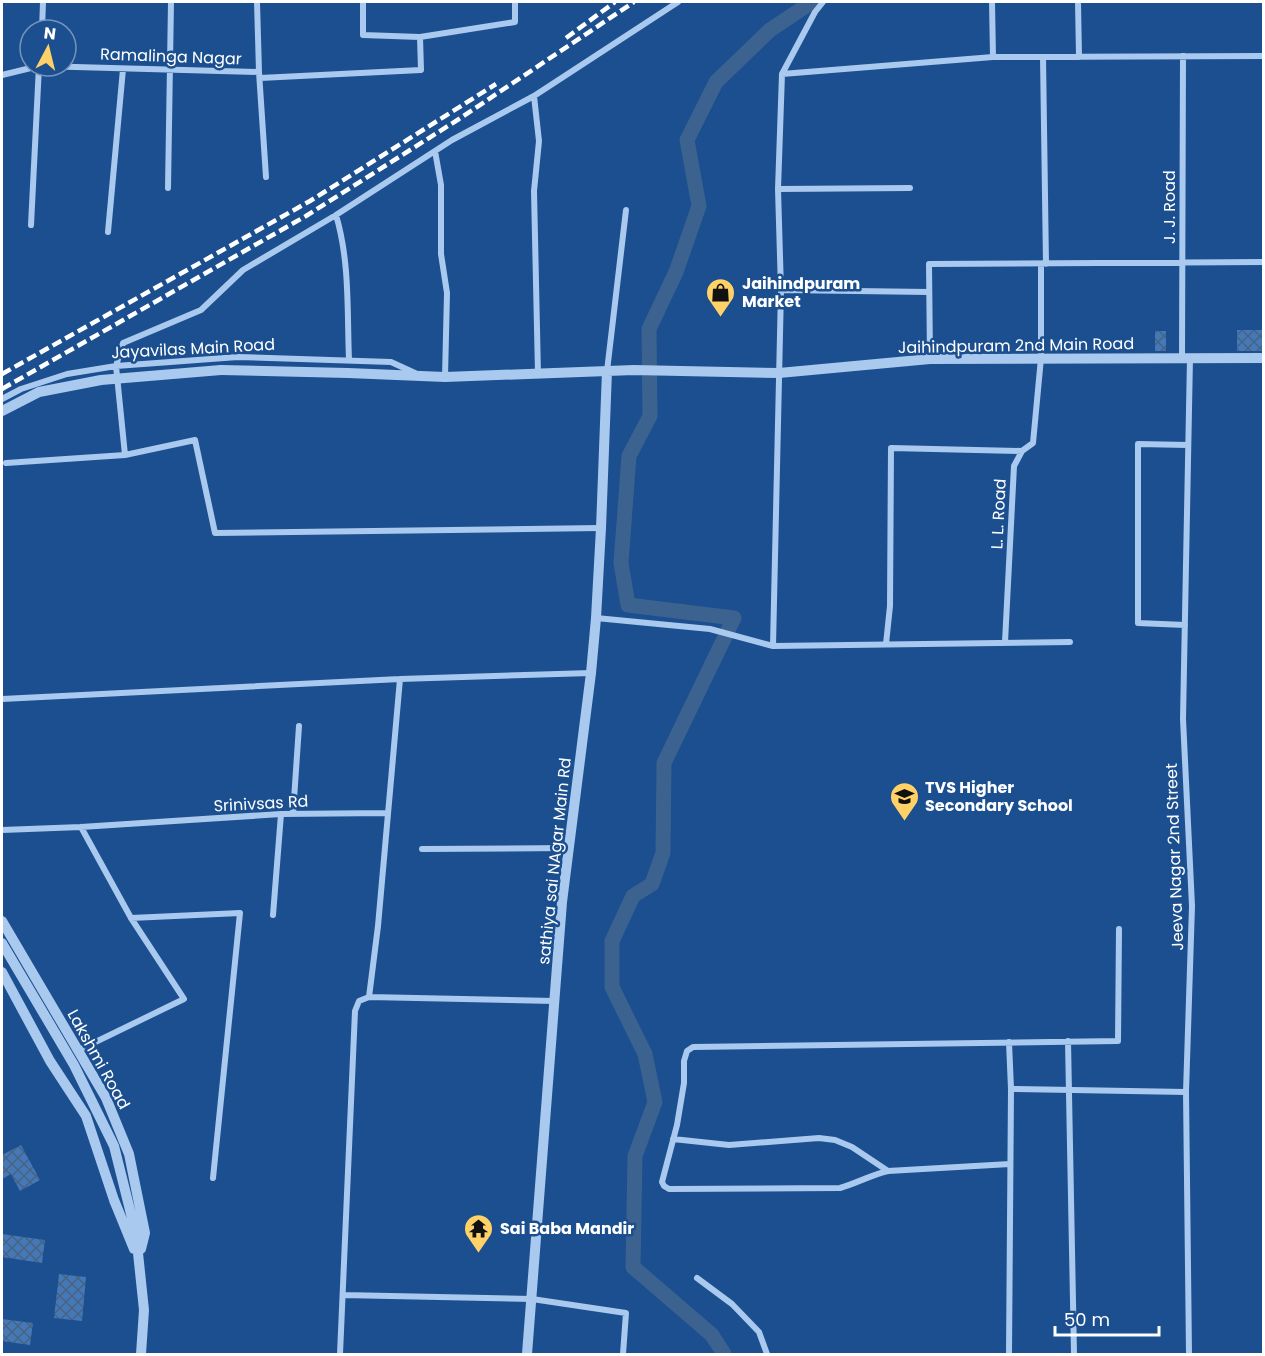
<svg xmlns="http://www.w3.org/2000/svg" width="1265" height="1356" font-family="Poppins,sans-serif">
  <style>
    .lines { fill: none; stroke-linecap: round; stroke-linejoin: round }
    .canal { stroke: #3c6290; stroke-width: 15 }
    .building { fill: url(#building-cross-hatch) }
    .minor { stroke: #a9c9ee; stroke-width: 6 }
    .tertiary { stroke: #a9c9ee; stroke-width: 10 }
    .rail { stroke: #fff; stroke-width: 4.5; stroke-dasharray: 10 4.5; stroke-linecap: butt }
    .tertiary-bridge { stroke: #a9c9ee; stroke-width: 10 }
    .labels { text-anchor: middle; stroke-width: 5; stroke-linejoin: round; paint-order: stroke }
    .street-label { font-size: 16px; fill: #fff; stroke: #1b4f8f }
    .poi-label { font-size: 16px; font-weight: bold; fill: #fff; stroke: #1b4f8f; text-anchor: start }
  </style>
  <defs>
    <pattern id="building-cross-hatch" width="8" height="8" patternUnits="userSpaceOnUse" patternTransform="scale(1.5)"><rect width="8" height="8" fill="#4478b7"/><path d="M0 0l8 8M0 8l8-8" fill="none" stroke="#486282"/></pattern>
  </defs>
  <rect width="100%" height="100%" fill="#1b4f8f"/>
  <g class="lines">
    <path class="canal" d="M724 1354 712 1335 633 1267 635 1156 655 1102 645 1054 612 987V941L633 896 652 884 663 853 664 763 734 618 628 605 621 563 629 456 650 416 649 329 676 272 699 206 687 140 716 82 770 30 812 2"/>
  </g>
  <path class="building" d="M1237 330H1263V351H1237Z
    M1155 331H1166V351H1155Z
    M21 1145 40 1180 20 1191 11 1174 2 1179V1155Z
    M2 1234 45 1240 42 1263 2 1257Z
    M59 1274 86 1277 82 1321 54 1318Z
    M2 1319 33 1323 30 1345 2 1341Z"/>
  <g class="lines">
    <path class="minor" d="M257 2 259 72
      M363 2V35L420 37
      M992 2 993 57
      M1078 2 1079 57
      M42 30 43 2
      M1043 57 1046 264
      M39 66 259 72 266 177
      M782 74 815 12 823 2
      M2 75 39 66 31 225
      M260 78 421 70 420 37 515 22V2
      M534 96 539 141 534 191 538 374
      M435 151 441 185V254L447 293 445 377
      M168 188 171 2
      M778 189 910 188
      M336 215C350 262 347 311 349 360
      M108 232 123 69
      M781 290 929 292
      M1182 358 1183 56
      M930 359 929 264 1264 262
      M607 371 626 210
      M2 399 21 389 67 374 116 366 238 357 391 362 415 373
      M125 455 116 366 123 343 201 310 243 270 336 215 452 140 534 96 678 2
      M6 463 125 455 195 440 215 533 601 528
      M596 618 710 629 773 646 1070 642
      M1185 625 1138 623V444L1188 445
      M1005 642 1014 466 1022 451 1033 443 1041 358V264
      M886 644 890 606 891 448 1022 451
      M773 646 781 290 778 189 782 74 993 57 1264 56
      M2 699 400 679 591 673
      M293 814 299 726
      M2 830 81 827 281 814 388 813
      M422 849 569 848
      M273 915 281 814
      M131 918 240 913 213 1178
      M369 997 378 926 400 679
      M1068 1041 1074 1354
      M79 1050 184 999 131 918 81 827
      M1011 1089 1186 1092
      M673 1139 729 1145 819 1138 835 1140 852 1147 888 1171
      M1010 1164 888 1171C871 1175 857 1183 840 1188L669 1189 664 1186 662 1182 677 1125 684 1083V1061L687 1051 693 1047 1118 1041 1119 929
      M697 1278 732 1304 759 1332 767 1354
      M343 1295 532 1299 626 1313 623 1354
      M340 1354 355 1011 359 1001 369 997 554 1001
      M1009 1354 1011 1089 1009 1042
      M1189 1354 1186 1092 1192 906 1183 719 1190 358"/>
    <path class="tertiary" d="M221 370 348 373 445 377 634 370 779 373 930 359 1264 358
      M2 921 106 1098 129 1154 145 1233 141 1249
      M2 943 74 1065 114 1146 136 1234 144 1310 141 1354
      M2 972 50 1061 86 1116 114 1200 134 1249
      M527 1354 562 902 591 673 596 618 601 528 607 371"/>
    <path class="rail" d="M566 38 615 2
      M2 374 310 201 496 84
      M2 389 306 216 459 119 634 2"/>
    <path class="tertiary-bridge" d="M2 411 39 392 101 380 221 370"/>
  </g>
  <defs>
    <symbol id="shop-pin" viewBox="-11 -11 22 30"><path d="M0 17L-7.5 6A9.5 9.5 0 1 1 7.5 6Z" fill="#ffd166" stroke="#1b4f8f"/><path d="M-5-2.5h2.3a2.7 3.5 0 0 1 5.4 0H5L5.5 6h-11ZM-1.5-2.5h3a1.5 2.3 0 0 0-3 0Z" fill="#111"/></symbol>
    <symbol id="school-pin" viewBox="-11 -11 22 30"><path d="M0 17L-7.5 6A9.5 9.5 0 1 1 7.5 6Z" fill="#ffd166" stroke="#1b4f8f"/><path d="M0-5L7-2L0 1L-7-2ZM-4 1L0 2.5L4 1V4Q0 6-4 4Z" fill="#111"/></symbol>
    <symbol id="temple-pin" viewBox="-11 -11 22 30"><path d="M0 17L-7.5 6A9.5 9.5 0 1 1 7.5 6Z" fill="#ffd166" stroke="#1b4f8f"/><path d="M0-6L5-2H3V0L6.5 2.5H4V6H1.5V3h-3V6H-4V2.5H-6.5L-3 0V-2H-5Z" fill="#111"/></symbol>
  </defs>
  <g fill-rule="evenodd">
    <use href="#shop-pin" x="704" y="276" width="33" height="45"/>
    <use href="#school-pin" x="888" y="780" width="33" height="45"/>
    <use href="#temple-pin" x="462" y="1212" width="33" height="45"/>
  </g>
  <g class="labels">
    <g class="street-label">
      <text transform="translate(171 56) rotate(2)" y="6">Ramalinga Nagar</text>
      <text transform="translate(1169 207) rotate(-90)" y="6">J. J. Road</text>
      <text transform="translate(1016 345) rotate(-1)" y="6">Jaihindpuram 2nd Main Road</text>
      <text transform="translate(193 348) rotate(-3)" y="6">Jayavilas Main Road</text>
      <text transform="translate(998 514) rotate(-87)" y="6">L. L. Road</text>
      <text transform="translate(261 803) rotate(-3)" y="6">Srinivsas Rd</text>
      <text transform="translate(1174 857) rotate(-92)" y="6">Jeeva Nagar 2nd Street</text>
      <text transform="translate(554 861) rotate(-84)" y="6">sathiya sai NAgar Main Rd</text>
      <text transform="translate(99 1059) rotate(61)" y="6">Lakshmi Road</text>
    </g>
    <g class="poi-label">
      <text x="742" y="289">Jaihindpuram<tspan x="742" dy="18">Market</tspan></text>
      <text x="925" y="793">TVS Higher<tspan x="925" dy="18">Secondary School</tspan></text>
      <text x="500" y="1234">Sai Baba Mandir</text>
    </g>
  </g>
  <rect width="1265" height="1356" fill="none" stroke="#ffffff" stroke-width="6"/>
  <g transform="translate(48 48) rotate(7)"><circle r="28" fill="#1b4f8f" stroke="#7695bc" stroke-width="1.5"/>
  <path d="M0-4.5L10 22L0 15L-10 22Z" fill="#ffd166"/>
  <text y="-9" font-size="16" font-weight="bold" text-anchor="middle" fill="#ffffff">N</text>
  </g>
  <path d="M1055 1326v9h104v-9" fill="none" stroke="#ffffff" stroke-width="3"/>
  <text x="1064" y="1326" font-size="18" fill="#ffffff" stroke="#1b4f8f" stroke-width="4.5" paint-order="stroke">50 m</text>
</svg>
